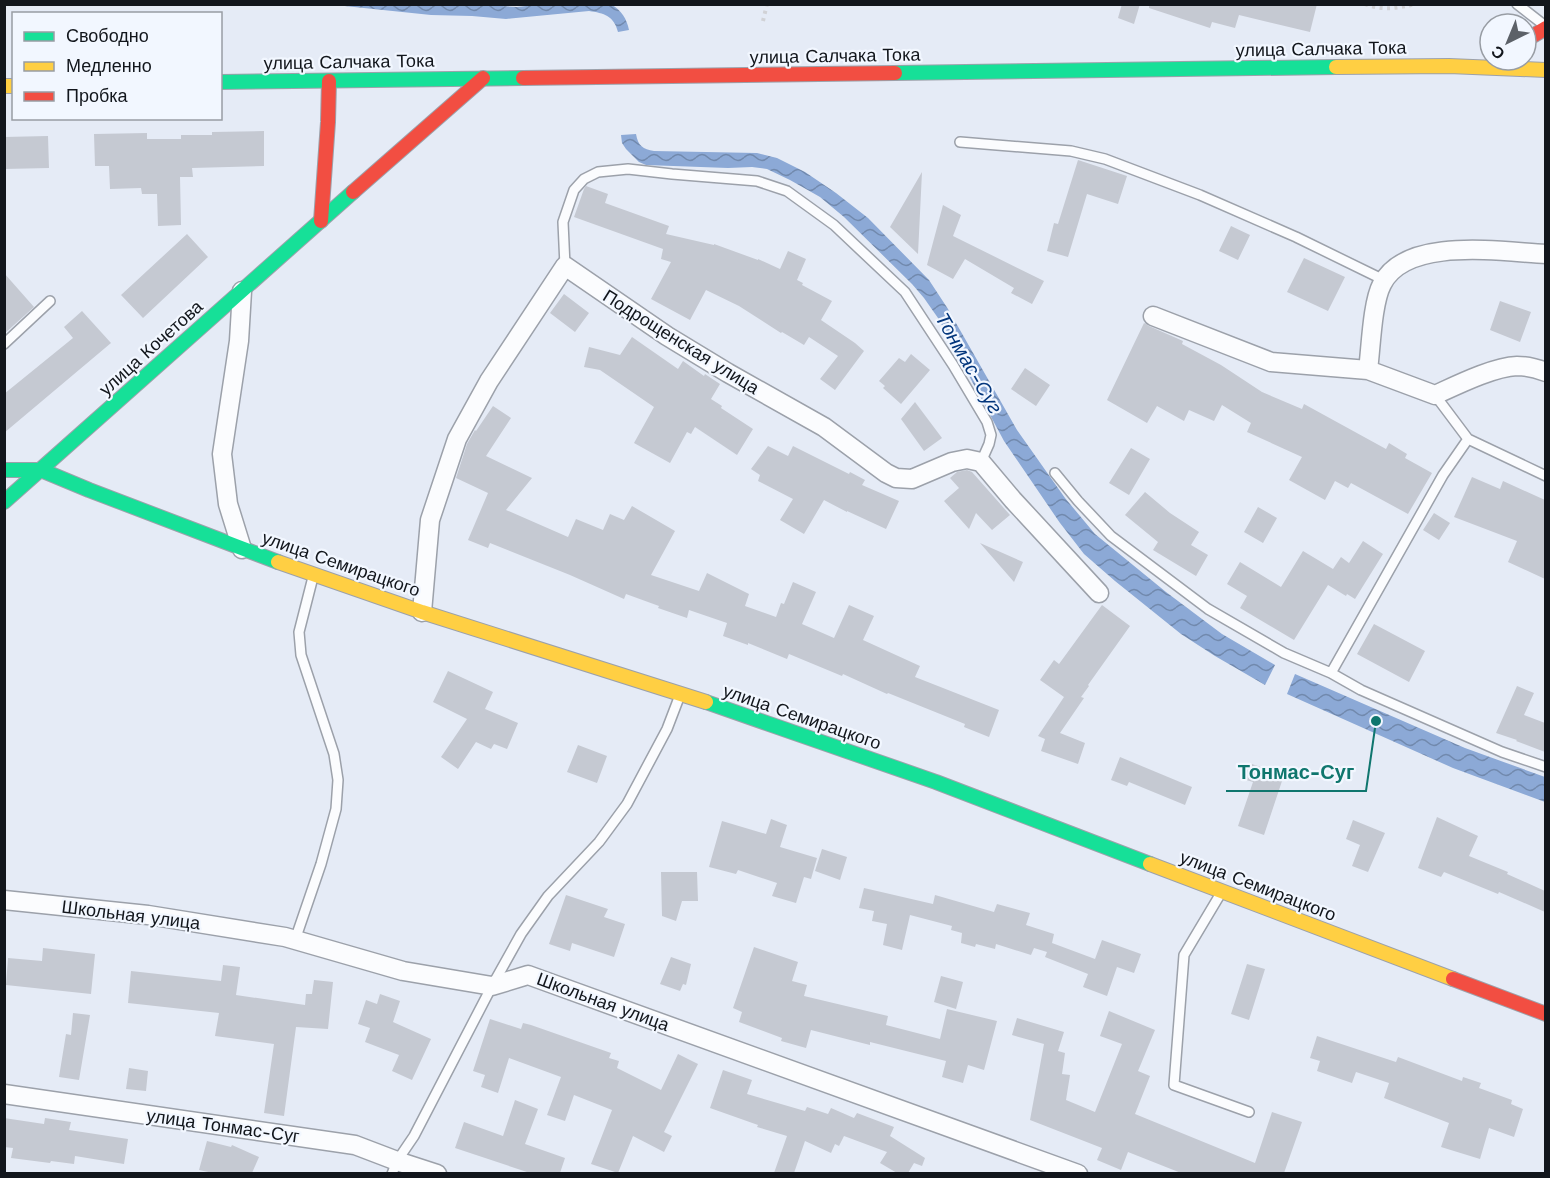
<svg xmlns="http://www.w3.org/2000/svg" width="1550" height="1178" font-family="'Work Sans',sans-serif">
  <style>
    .water { fill: url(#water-waves) }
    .building { fill: #c5c9d2 }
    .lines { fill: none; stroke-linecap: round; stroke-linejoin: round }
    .lane-casing { stroke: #9ca1aa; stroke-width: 12 }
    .street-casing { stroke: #9ca1aa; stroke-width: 21 }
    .fast-casing { stroke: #9ca1aa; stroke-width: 16 }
    .slow-casing { stroke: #9ca1aa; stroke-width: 16 }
    .jam-casing { stroke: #9ca1aa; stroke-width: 16 }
    .path { stroke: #d1d2d6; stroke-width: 4; stroke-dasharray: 3 4.5; stroke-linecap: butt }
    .lane { stroke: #fbfcfe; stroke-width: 9 }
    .street { stroke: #fbfcfe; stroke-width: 18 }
    .fast { stroke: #16e098; stroke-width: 14 }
    .slow { stroke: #ffcf43; stroke-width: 14 }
    .jam { stroke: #f24e42; stroke-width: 14 }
    .labels { text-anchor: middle; stroke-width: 4.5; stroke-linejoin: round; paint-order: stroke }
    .street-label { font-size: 18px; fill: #12161c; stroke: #f2f7ff }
    .water-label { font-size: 20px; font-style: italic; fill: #03367c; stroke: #f2f7ff }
    .leader { fill: none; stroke: #0f766e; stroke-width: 2 }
    .callout-dot { fill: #0f766e; stroke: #f2f7ff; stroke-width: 2 }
    .callout-label { font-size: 20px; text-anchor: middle; font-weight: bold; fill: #0f766e; stroke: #f2f7ff; stroke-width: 4.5; stroke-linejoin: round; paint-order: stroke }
  </style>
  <defs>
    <pattern id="water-waves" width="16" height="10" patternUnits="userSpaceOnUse" patternTransform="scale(1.5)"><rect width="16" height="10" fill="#8ca9d6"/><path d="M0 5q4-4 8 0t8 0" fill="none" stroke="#7189ad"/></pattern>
  </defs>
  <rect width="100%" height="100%" fill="#e5ebf6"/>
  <path class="water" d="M488 5 517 7 544 4 612 5C621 10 627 19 629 30L618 32C614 16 604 13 589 11L506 19 472 16 431 15 335 5Z
    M636 134C638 146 643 149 654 151L757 153 777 158 805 172 836 193 868 218 929 280 948 309 1017 430 1065 498 1095 534 1166 592 1222 634 1275 665 1265 685 1215 656 1181 634 1115 581 1084 554 1060 523 1004 441 938 318 924 298 912 284 844 217 820 197 790 180 767 169 752 167 728 168 646 165 639 162 626 149 622 143 621 135Z
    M1295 674 1465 748 1545 777V802L1453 768 1287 694Z"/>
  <path class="building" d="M1122 4H1140L1134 24 1118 18Z
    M1149 4H1317L1310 32 1239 15 1235 28 1212 22 1210 28 1149 8Z
    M264 131V166L192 168 193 177H180L181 225 158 226 157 194H142L141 188 110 189 109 166H95L94 134 147 133V139H181V135H212V132Z
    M48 136 49 168 4 169V137Z
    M1078 160 1127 176 1118 204 1087 194 1068 257 1047 251 1054 223 1058 224Z
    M922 172 918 254 890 227Z
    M586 186 608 194 605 203 669 226 666 234 714 245V244L758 260V259L780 269 788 251 806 259 797 280 803 283 802 285 832 301 821 320 855 343 864 351 835 390 820 379 838 356 809 337 804 345 782 332 781 333 739 306 706 290 690 320 651 299 671 262 661 259 663 249 574 217 584 189Z
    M943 205 961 215 953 236 1044 281 1032 304 1011 293 1014 288 965 259 953 279 927 265Z
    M1231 226 1250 235 1238 260 1219 251Z
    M187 234 208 257 143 318 121 295Z
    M1304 258 1345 277 1328 311 1287 292Z
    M4 273 34 307 4 334Z
    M564 294 589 313 575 332 550 313Z
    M1500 301 1531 312 1520 342 1490 330Z
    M82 311 111 343 4 433V394L73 338 64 327Z
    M1144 323 1149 326 1183 341 1182 344 1221 365 1262 392 1302 409 1304 404 1386 449 1389 443 1407 454 1405 458 1432 473 1408 514 1351 483 1348 488 1335 481 1325 500 1289 480 1302 457 1247 432 1251 423 1222 405 1214 421 1189 410 1184 421 1157 406 1147 423 1107 400Z
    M632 337 678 369 683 361 704 376 705 374 720 384 711 399 722 406 721 408 753 429 737 455 695 427 691 434 687 432 670 463 634 443 654 407 600 370 584 367 589 347 620 355Z
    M911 354 930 370 901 404 883 388 885 386 879 381 899 358 905 362Z
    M1025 368 1050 385 1036 406 1011 389Z
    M915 402 942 438 924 451 901 419Z
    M493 406 511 418 486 456 532 478 506 510 568 537 576 519 603 530 610 514 624 520 632 506 675 531 651 575 699 591 707 573 749 594 745 606 776 617 781 603 784 604 793 582 816 592 802 624 834 638 849 605 874 616 863 640 920 666 915 677 999 710 989 737 964 727 965 724 888 693 887 694 843 674 842 676 789 654 787 659 748 643V645L723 636 727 623 689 610 687 618 658 608 659 606 626 594 624 599 570 575 490 543 488 548 468 540 488 493 456 478 467 444 475 430 476 431Z
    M768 446 788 456 793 446 849 474 850 472 865 480 862 485 899 501 886 529 847 511V512L824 500 804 534 780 520 793 499 758 481 760 475 751 469Z
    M1131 448 1150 459 1129 495 1109 483Z
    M967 470 972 472 1010 515 992 530 976 513 969 529 944 501 959 488 950 478 957 472Z
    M1472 477 1500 489 1503 481 1545 500V579L1508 562 1517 541 1454 517Z
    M1145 492 1170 513 1199 532 1191 545 1208 555 1196 576 1153 550 1158 542 1125 515Z
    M1258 507 1277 518 1263 543 1244 532Z
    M1434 513 1450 523 1439 540 1423 530Z
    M1363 541 1383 554 1355 599 1347 594 1346 596 1328 585 1294 640 1240 608 1247 596 1227 584 1240 562 1281 587 1303 551 1333 569 1341 557 1349 563Z
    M980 543 1023 562 1014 582Z
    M1102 605 1130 626 1088 685 1089 686 1081 697 1084 698 1060 733 1085 743 1078 764 1041 751 1045 739 1038 736 1064 697 1040 680 1054 660 1059 664Z
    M1374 624 1425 651 1409 682 1357 654Z
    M448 671 493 692 485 709 518 723 507 749 494 744 491 749 476 742 458 769 441 757 467 719 433 702Z
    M1517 686 1534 693 1524 715 1545 723V752L1516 741 1517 740 1496 733Z
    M578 745 607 756 597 783 567 772Z
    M1120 757 1192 787 1185 805 1129 782 1127 786 1111 780Z
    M1249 763 1284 775 1264 835 1238 826 1253 782 1243 779Z
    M1437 817 1478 836 1469 856 1508 872 1507 874 1545 891V912L1499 892 1498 894 1444 872 1441 877 1418 868Z
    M771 819 787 825 780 847 817 858 811 879 804 877 796 903 772 896 777 883 738 870 736 874 709 867 722 821 766 834Z
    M1353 820 1385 833 1368 872 1352 866 1360 845 1346 839Z
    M822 849 847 857 840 880 815 871Z
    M661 872H697L698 901H682L676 921 662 916Z
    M864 888 933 904 935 895 994 912 997 904 1030 913 1026 925 1054 934 1052 943 1095 959 1102 940 1141 954 1134 973 1117 967 1107 996 1083 987 1088 974 1045 957 1047 952 1034 948 1031 955 996 944 995 949 976 944 975 947 961 943 962 933 951 930 952 926 910 915 902 950 883 945 887 924 872 921 874 911 859 908Z
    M566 895 608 909 604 917 625 924 614 957 572 943 570 951 549 944Z
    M754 947 798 962 792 981 807 985 804 996 888 1016 886 1025 940 1039 947 1009 997 1021 984 1070 968 1065 963 1083 942 1077 946 1061 870 1042V1045L811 1030 806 1048 781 1041 782 1038 739 1022 742 1012 733 1008Z
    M43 948 95 954 91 994 6 985 8 958 42 961Z
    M671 957 691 964 686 985 683 984 680 991 660 984Z
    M1247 964 1265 969 1249 1020 1231 1014Z
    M223 965 240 967 236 995 305 1005 306 994H312L314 980 333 982 328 1029 296 1027 284 1116 264 1113 274 1044 215 1036 219 1013 128 1003 131 971 221 981Z
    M941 976 963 982 956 1009 934 1002Z
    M380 994 400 1001 393 1022 431 1039 412 1080 392 1071 399 1055 365 1042 370 1028 358 1024 366 1000 377 1004Z
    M1109 1011 1155 1030 1138 1071 1150 1076 1135 1114 1255 1163 1272 1112 1302 1122 1284 1173H1181L1128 1152 1121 1170 1097 1160 1102 1148 1030 1120 1044 1044 1012 1035 1017 1018 1064 1032 1058 1051 1065 1053 1062 1074 1070 1075 1066 1100 1095 1112 1122 1044 1100 1036Z
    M73 1013 90 1015 79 1080 59 1077 66 1034 71 1035Z
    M490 1019 521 1029 523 1023 531 1025 611 1053 609 1058 619 1061 617 1068 661 1090 678 1054 698 1064 664 1132 672 1136 664 1152 633 1136 618 1173 591 1164 612 1110 574 1095 565 1121 547 1115 561 1077 509 1058 498 1093 481 1087 485 1075 473 1071Z
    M1317 1036 1396 1062 1398 1057 1462 1081 1463 1077 1481 1083 1479 1088 1512 1100 1511 1104 1523 1109 1514 1137 1489 1128 1480 1159 1441 1147 1449 1123 1384 1098 1389 1083 1356 1072 1352 1083 1317 1071 1320 1061 1310 1058Z
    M129 1068 148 1071 146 1091 126 1089Z
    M723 1070 752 1080 747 1094 805 1111 807 1107 828 1114 831 1108 854 1118 857 1113 894 1127 890 1136 925 1158 922 1166 914 1163 908 1173H897L880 1163 887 1152 844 1136 839 1146 835 1144 831 1153 805 1141 794 1173H774L787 1136 757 1127 758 1125 710 1108Z
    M515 1100 538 1109 525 1144 565 1158 560 1173H530L455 1148 464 1122 503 1136Z
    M4 1118 44 1124 45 1118 71 1122 69 1130 128 1139 124 1164 75 1156 74 1164 51 1161 50 1163 11 1158 13 1148 4 1147Z
    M207 1141 231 1147 232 1145 259 1157 252 1173H213L199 1170Z"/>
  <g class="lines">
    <defs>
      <path id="lane" d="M1517 4 1544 25
        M960 142 1071 151 1105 159 1200 195 1296 237 1384 280
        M565 266 563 222 574 190 584 179 598 172 628 169 672 174 757 181 787 191 834 225 905 292 953 365 987 422 991 435 989 444 981 462
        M4 344 50 301
        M1435 395 1468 439 1546 476
        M1055 473 1078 501 1111 536 1208 609 1284 653 1331 673 1361 690 1502 752 1546 767
        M1331 673 1443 475 1468 439
        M1221 893 1184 955 1174 1085 1249 1112
        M295 940 321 864 336 809 338 780 334 754 301 655 299 632 313 577
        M392 1174 397 1161 414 1136 492 986 521 934 548 896 599 842 627 804 667 729 680 695"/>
      <path id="street" d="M1153 316 1271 362 1368 370 1435 395C1457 385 1493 367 1517 366 1526 366 1538 369 1546 372
        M1368 370C1371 348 1372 303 1382 284 1406 236 1502 252 1546 254
        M242 549 228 504 222 454 239 341 242 291
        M422 612 430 520 457 439 489 381 565 266 667 336 728 373 824 427 886 473 896 478 912 479 952 462 967 459 981 462 1013 500 1099 593
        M4 900 148 915 285 937 403 971 492 986 528 975 1078 1174
        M4 1094 355 1145 397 1161 437 1174"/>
      <path id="fast" d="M895 73 1336 67
        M220 82 523 78
        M4 470H41L89 490 278 562
        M4 502 353 192
        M706 702 936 782 1150 864"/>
      <path id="slow" d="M1336 67 1449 66 1546 70
        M4 86H14
        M278 562 422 612 706 702
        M1150 864 1453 979"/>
      <path id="jam" d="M1526 40 1546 28
        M523 78 895 73
        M353 192 483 78
        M321 221 328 122 329 81
        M1453 979 1546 1014"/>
    </defs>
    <use href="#lane" class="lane-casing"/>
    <use href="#street" class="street-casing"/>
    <use href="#fast" class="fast-casing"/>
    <use href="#slow" class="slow-casing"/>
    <use href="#jam" class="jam-casing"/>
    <path class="path" d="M1365 4C1384 11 1397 8 1416 4
      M763 21 767 4"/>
    <use href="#lane" class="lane"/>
    <use href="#street" class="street"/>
    <use href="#fast" class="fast"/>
    <use href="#slow" class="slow"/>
    <use href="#jam" class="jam"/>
  </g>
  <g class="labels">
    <g class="street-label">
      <text transform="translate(1321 49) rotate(-1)" y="6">улица Салчака Тока</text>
      <text transform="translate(835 56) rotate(-1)" y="6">улица Салчака Тока</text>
      <text transform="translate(349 62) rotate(-1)" y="6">улица Салчака Тока</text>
      <text transform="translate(681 342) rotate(32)" y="6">Подрощенская улица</text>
      <text transform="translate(151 348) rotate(-42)" y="6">улица Кочетова</text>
      <text transform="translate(341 564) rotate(19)" y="6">улица Семирацкого</text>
      <text transform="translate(802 717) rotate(19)" y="6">улица Семирацкого</text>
      <text transform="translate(1258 886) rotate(21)" y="6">улица Семирацкого</text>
      <text transform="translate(131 915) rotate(7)" y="6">Школьная улица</text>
      <text transform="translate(603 1002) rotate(20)" y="6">Школьная улица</text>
      <text transform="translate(223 1126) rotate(8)" y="6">улица Тонмас-Суг</text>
    </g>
    <g class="water-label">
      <text transform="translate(969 363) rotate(60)" y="7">Тонмас-Суг</text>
    </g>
  </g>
  <path class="leader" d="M1376 721L1366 791H1226"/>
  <circle class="callout-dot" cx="1376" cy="721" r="6"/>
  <g class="callout-label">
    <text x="1296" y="779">Тонмас-Суг</text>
  </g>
  <rect width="1550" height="1178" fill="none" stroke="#12161c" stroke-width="12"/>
  <rect x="12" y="12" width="210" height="108" fill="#f2f7ff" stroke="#989da4" stroke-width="1.5"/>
  <rect x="24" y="32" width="30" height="9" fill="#16e098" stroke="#989da4" stroke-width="1.5"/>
  <text x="66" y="42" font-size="18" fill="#12161c">Свободно</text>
  <rect x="24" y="62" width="30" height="9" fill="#ffcf43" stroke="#989da4" stroke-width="1.5"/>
  <text x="66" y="72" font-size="18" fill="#12161c">Медленно</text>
  <rect x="24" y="92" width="30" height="9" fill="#f24e42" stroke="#989da4" stroke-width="1.5"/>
  <text x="66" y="102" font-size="18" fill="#12161c">Пробка</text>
  <g transform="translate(1508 42) rotate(223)"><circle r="28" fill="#f2f7ff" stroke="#989da4" stroke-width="1.5"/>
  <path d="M0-4.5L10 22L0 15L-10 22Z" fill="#5c6168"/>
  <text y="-9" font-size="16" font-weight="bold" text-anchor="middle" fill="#12161c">С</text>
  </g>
</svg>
